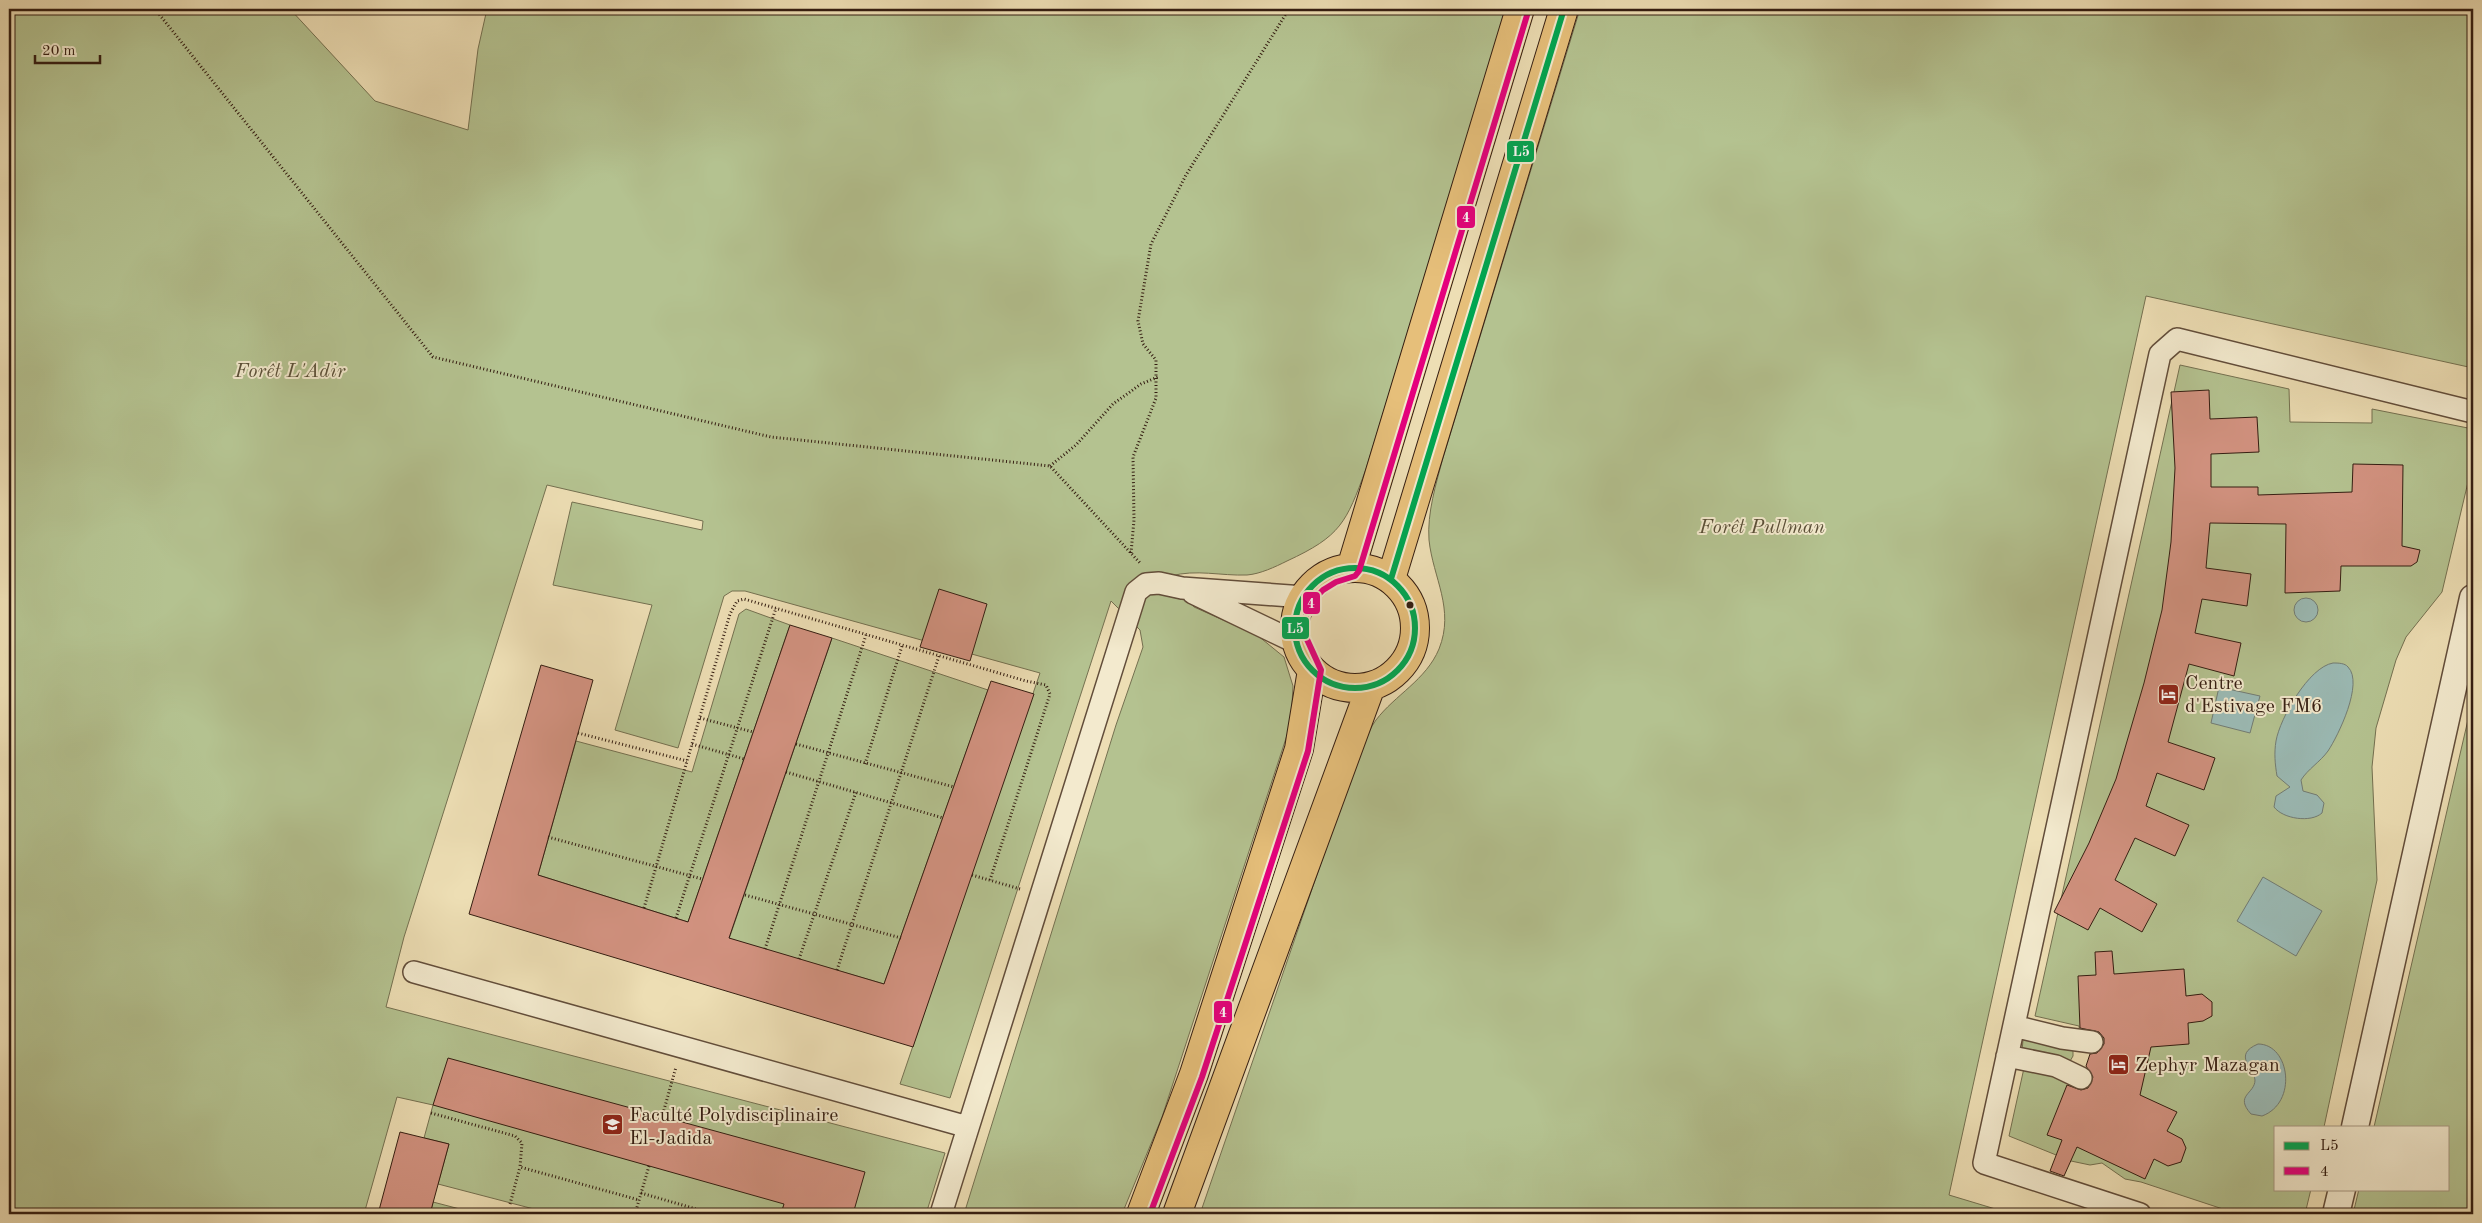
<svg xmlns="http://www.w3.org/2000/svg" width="2482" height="1223" font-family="'Old Standard TT',serif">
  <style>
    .green { fill: #b4c290; stroke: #747050 }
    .water { fill: #9bbbb6; stroke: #727c74 }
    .building { fill: #d29280; stroke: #341d11 }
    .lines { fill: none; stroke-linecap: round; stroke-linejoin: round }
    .minor-casing { stroke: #624d3a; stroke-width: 24 }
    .tertiary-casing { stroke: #624d3a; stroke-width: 29 }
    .trunk-casing { stroke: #341d11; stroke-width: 30 }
    .path { stroke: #341d11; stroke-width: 3; stroke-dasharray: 1 2.5; stroke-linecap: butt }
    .minor { stroke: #f3eace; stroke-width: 21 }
    .tertiary { stroke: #f3eace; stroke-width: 26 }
    .trunk { stroke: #e6bf7a; stroke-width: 28 }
    .bus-1-casing { stroke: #f3eace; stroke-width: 10 }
    .bus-2-casing { stroke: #f3eace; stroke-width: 10 }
    .bus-1 { stroke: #00a651; stroke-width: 6 }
    .bus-2 { stroke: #e5007d; stroke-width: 6 }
    .bus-dot { fill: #341d11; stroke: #f3eace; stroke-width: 2 }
    .labels { text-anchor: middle; stroke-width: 4; stroke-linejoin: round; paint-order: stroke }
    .park-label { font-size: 20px; font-style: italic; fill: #5a4f37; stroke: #f3eace }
    .poi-label { font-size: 20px; fill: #341d11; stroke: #f3eace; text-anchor: start }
    .line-badge { stroke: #f3eace; stroke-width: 2 }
    .badge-label { font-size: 14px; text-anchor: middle; font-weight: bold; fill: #fff }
  </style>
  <rect width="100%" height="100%" fill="#eddeb4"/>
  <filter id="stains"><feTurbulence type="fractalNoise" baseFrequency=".004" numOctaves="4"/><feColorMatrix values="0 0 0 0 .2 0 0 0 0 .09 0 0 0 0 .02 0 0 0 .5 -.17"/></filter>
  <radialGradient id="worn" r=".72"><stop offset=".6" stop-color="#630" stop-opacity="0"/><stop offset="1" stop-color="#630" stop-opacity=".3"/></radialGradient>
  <path class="green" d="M9 9H290L375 101 468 130 478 49 487 9H1507L1366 469C1346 523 1341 536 1287 561 1275 567 1260 574 1247 575 1221 576 1196 569 1171 576L1194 607 1257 635 1284 657 1293 686 1291 723 1162 1117 1122 1214H964L1116 725 1143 647 1140 630 1111 601 950 1098 900 1084 1040 673 745 591H732L724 596 678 748 615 730 652 605 553 585 572 502 702 530 703 521 547 485 404 937 386 1007 945 1153 926 1214H853L784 1204 781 1214H553L438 1184 449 1144 424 1138 433 1105 397 1097 364 1214H9Z
    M1580 9H2473V368L2146 296 1949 1195 2012 1214H1200L1352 773C1360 756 1365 735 1376 720 1395 695 1426 680 1439 649 1455 609 1433 578 1429 540 1427 513 1436 484 1443 458Z
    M2180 365 2289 389 2290 422 2372 423V409L2473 429V461L2442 592 2406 637 2396 660 2376 728 2372 767 2377 880 2324 1127H2276V1189H2311L2305 1214H2238L2141 1182 2125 1179 2102 1163 2090 1165 2071 1161 2009 1136 2024 1068 2084 1071 2098 1075 2103 1046H2092L2080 1037 2079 1026 2035 1016Z
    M746 609 790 625 688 922 538 875 576 741 692 772 739 614Z
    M832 638 988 690 884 984 729 939Z
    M2473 698V1214H2353L2359 1189H2448V1127H2374Z
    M2027 1036 2073 1047V1056L2069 1063 2022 1051 2023 1040Z
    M433 1202 479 1214H430Z"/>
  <path class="water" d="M2294 610a12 12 0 1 1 24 0a12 12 0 1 1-24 0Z
    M2333 663C2338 663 2345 663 2348 667 2364 683 2338 736 2328 751 2320 762 2308 769 2301 780L2303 791 2317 795 2324 803 2322 813C2311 823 2283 819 2274 807L2276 796 2290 787 2277 776C2275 764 2274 753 2276 741 2280 718 2309 667 2333 663Z
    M2219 687 2260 696 2250 733 2211 723Z
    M2263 877 2322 911 2296 956 2237 921Z
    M2258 1044C2290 1044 2298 1103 2262 1116L2251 1114C2234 1095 2255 1094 2255 1080 2254 1068 2232 1055 2258 1044Z"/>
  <path class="building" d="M2209 390 2210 419 2257 417 2259 452 2211 454V487H2258V495L2352 492 2353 464 2403 465 2402 546 2420 550 2417 562 2411 566H2341L2340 591 2285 593 2286 524 2210 523 2206 568 2251 574 2247 606 2202 599 2195 633 2241 643 2234 676 2189 664 2168 742 2215 758 2204 790 2157 773 2146 806 2189 825 2175 856 2135 838 2115 880 2157 904 2142 932 2100 908 2088 930 2054 912 2089 843 2116 779 2144 683 2162 610 2171 542 2175 468 2171 392Z
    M939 589 987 604 970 661 920 647Z
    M790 625 832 638 729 938 884 984 991 681 1034 694 913 1047 469 914 541 665 593 680 538 875 688 922Z
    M2112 951 2114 974 2184 969 2186 996 2202 994 2212 1002V1016L2203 1021 2188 1023 2189 1044 2151 1047 2140 1095 2177 1112 2167 1131 2182 1139 2186 1148 2181 1162 2168 1166 2154 1159 2145 1179 2077 1147 2064 1176 2050 1171 2062 1140 2047 1135 2067 1085 2081 1090 2088 1088 2093 1077 2086 1066 2090 1054 2097 1053 2104 1044V1038L2099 1032 2080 1028 2078 976 2096 975 2095 952Z
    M448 1058 865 1172 853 1214H781L784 1204 433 1105Z
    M400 1132 449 1144 430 1214H378Z"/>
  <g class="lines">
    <defs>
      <path id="minor" d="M1193 593 1297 643
        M414 972 968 1127
        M2014 1026 2062 1038 2092 1042
        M2007 1056 2056 1066 2081 1078
        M941 1214 1136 592 1146 584 1159 583 1182 588 1304 597
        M2140 1214 1984 1163 2160 354 2177 339 2473 412"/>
      <path id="tertiary" d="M2355 1127 2473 598
        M2336 1214 2342 1189"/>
      <path id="trunk" d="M1351 568 1520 9
        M1295 628a60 60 0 1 1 120 0a60 60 0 1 1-120 0Z
        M1391 579 1564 9
        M1141 1214 1194 1074 1299 749 1312 670
        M1177 1214 1371 686"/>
    </defs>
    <use href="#minor" class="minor-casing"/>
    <use href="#tertiary" class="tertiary-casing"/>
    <use href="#trunk" class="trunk-casing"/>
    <path class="path" d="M155 9 433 357 771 437 1050 466 1141 564
      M1050 466 1076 445 1113 404 1141 384 1158 377
      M1131 553 1134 520 1133 457 1156 398V360L1143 344 1138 321 1151 244 1186 175 1289 9
      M700 718 753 732
      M578 733 687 761
      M692 744 744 759
      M796 744 954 787
      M865 764 902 646
      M786 772 943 818
      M548 837 702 879
      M972 875 1020 889
      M745 895 901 938
      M644 908 730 614 737 601 744 599 1026 681 1046 685 1050 694 990 880
      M676 918 776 608
      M765 949 866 635
      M799 959 856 792
      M837 970 939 656
      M431 1113 515 1136 522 1143 520 1167 639 1200
      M662 1117 676 1067
      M641 1193 713 1214
      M510 1204 520 1167
      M635 1214 649 1166"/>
    <use href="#minor" class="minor"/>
    <use href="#tertiary" class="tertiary"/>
    <use href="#trunk" class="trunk"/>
    <defs>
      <path id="bus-1" d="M1295 628a60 60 0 1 1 120 0a60 60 0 1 1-120 0Z
        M1391 579 1564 9"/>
      <path id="bus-2" d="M1150 1214 1202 1077 1308 751 1321 670 1305 635V622L1307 610 1314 599 1323 590 1336 582 1355 576 1359 571 1528 12"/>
    </defs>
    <use href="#bus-1" class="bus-1-casing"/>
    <use href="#bus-2" class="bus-2-casing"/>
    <use href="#bus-1" class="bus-1"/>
    <use href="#bus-2" class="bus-2"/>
  </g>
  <defs>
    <symbol id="hotel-square" viewBox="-11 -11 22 22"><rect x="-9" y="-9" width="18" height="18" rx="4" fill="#8f2418" stroke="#f3eace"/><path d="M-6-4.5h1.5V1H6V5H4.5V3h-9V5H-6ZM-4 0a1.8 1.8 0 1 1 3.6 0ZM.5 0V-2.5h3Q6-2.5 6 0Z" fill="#fff"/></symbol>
    <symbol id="university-square" viewBox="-11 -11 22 22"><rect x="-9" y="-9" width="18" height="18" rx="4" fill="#8f2418" stroke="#f3eace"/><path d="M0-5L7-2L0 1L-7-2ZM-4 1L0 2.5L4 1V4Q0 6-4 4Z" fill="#fff"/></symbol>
  </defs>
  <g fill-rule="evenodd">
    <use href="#hotel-square" x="2156" y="682" width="25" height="25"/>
    <use href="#hotel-square" x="2106" y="1052" width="25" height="25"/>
    <use href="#university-square" x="600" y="1112" width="25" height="25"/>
  </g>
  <circle class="bus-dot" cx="1410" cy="605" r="4.5"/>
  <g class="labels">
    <g class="park-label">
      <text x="290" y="377">Forêt L'Adir</text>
      <text x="1762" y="533">Forêt Pullman</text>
    </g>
    <g class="poi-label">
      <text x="2185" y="689">Centre<tspan x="2185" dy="23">d'Estivage FM6</tspan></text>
      <text x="2135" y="1071">Zephyr Mazagan</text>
      <text x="629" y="1121">Faculté Polydisciplinaire<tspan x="629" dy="23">El-Jadida</tspan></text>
    </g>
  </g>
  <g class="line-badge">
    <rect x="1506" y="140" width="29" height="23" rx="5" fill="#00a651"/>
    <rect x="1456" y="205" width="20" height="24" rx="5" fill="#e5007d"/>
    <rect x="1302" y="591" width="19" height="24" rx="5" fill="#e5007d"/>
    <rect x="1281" y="616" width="29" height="24" rx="5" fill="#00a651"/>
    <rect x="1213" y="1000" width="20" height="24" rx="5" fill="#e5007d"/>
  </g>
  <g class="badge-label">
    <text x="1521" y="156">L5</text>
    <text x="1466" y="222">4</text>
    <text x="1311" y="608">4</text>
    <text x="1295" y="633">L5</text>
    <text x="1223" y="1017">4</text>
  </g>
  <rect width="2482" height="1223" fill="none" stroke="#eddeb4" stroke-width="30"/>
  <rect x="10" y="10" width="2462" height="1203" fill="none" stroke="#341d11" stroke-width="2.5"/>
  <rect x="15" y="15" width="2452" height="1193" fill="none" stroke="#341d11"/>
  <rect x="2274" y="1126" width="175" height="65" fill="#f3eace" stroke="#a79882"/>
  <rect x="2284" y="1142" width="25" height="8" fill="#00a651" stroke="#a79882"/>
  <text x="2320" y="1150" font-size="15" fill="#341d11">L5</text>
  <rect x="2284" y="1167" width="25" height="8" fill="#e5007d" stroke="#a79882"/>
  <text x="2320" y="1176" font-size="15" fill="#341d11">4</text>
  <path d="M35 55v8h65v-8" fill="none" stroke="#341d11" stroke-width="2.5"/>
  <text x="42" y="55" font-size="15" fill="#341d11" stroke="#f3eace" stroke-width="4" paint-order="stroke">20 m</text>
  <rect width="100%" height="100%" filter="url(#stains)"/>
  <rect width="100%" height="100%" fill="url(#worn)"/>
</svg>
